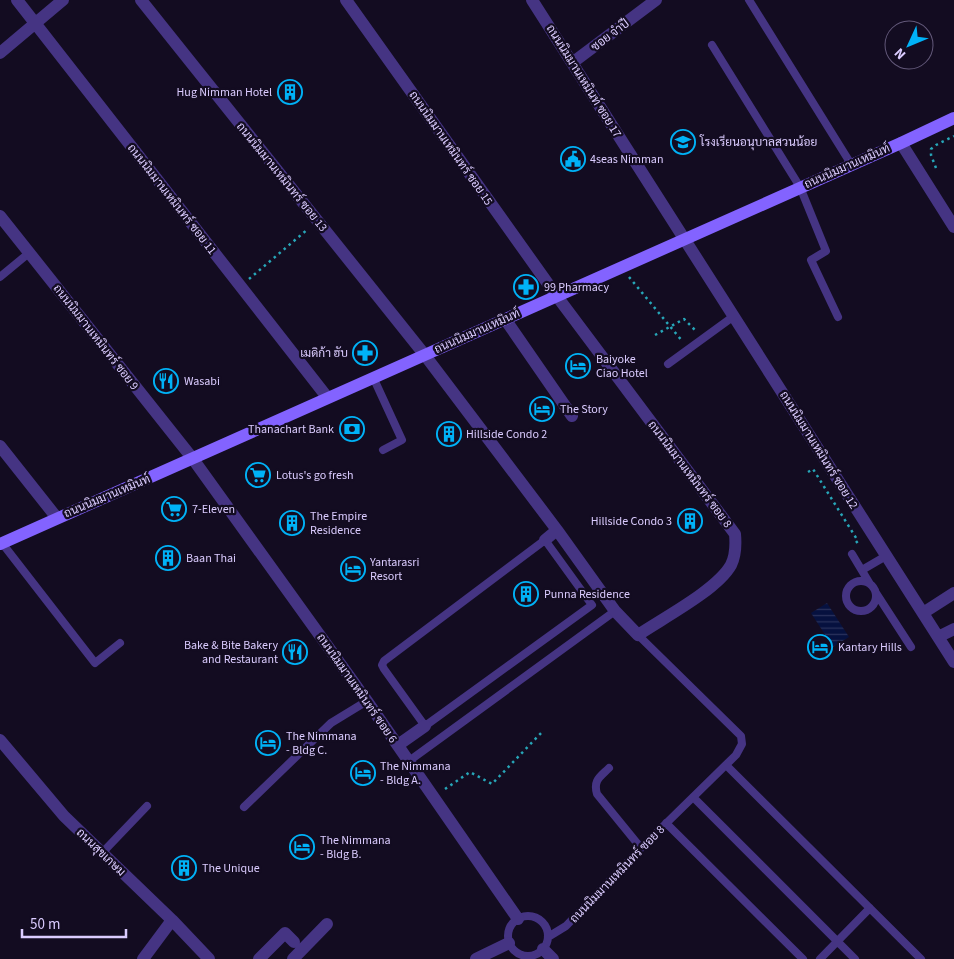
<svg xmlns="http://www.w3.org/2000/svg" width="954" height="959" font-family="'Source Sans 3',Sarabun,sans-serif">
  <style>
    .water { fill: url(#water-rules) }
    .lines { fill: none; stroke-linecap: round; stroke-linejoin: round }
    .path { stroke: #27a6b8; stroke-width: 2.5; stroke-dasharray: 2.5 4; stroke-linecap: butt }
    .service { stroke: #453483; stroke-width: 8 }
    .minor { stroke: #453483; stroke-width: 12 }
    .tertiary { stroke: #453483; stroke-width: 12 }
    .secondary { stroke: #8363ff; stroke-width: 12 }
    .labels { text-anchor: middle; stroke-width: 4.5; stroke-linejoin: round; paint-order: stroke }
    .street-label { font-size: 12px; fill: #dbccff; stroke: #130c21 }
    .poi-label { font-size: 12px; fill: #dbccff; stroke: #130c21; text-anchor: start }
  </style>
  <defs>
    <pattern id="water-rules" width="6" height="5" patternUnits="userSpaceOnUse" patternTransform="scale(1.25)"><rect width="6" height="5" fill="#06113f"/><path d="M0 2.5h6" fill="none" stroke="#2a325c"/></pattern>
  </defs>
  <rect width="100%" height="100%" fill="#130c21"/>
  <path class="water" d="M827 603 849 637 833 647 811 613Z"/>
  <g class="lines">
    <path class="path" d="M936 168 931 155V149L936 145 954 136
      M629 277 683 342
      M249 279 308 229
      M516 287 524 297
      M655 335 684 319 695 330
      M808 472 813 469 858 541 854 544
      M445 789 470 772 492 784 542 732"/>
    <path class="service" d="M749 0 851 164
      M712 45 800 187 826 251 811 260 838 317
      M0 277 29 253
      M668 364 734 316
      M373 377 402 440 383 450
      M545 540 592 605 425 726 384 669 382 665 384 661Z
      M2 543 95 663 120 643
      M852 554 870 584
      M862 570 886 556
      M846 596a15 15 0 1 1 30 0a15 15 0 1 1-30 0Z
      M876 593 911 647
      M409 761 615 611
      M726 765 921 959
      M609 768C600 777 593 780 597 794L641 848
      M693 797 855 959
      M244 807 331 723 367 701
      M666 823 803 959
      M102 853 147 806
      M508 936a20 20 0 1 1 40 0a20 20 0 1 1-40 0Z
      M548 937 566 926 641 848 736 755 742 744 741 736 638 635
      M820 959 870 908"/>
    <path class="minor" d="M17 0 327 397
      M141 0 424 354 557 530 615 611 638 635C663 618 717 590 731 565 736 555 736 545 735 534L556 295 346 0
      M532 0 954 662
      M0 53 63 0
      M572 63 656 0
      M0 216 193 459 367 701 518 919
      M505 319 572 416
      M0 446 57 518
      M545 540 557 530
      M923 613 954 593
      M938 637 954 629
      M0 740 64 816 172 920 209 959
      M398 745 425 726
      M543 949 553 959
      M143 959 172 920
      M259 959 285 933 294 942
      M293 959 327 924
      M476 959 509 943"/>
    <path class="tertiary" d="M901 143 954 227"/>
    <path class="secondary" d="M0 544 901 143 954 118"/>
  </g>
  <defs>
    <symbol id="building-ring" viewBox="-11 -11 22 22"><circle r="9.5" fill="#130c21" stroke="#00b2f7" stroke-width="1.5"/><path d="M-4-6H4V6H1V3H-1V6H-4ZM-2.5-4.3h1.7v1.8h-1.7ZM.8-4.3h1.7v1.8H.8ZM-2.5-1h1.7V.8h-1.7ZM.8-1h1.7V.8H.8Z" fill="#00b2f7"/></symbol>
    <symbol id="school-ring" viewBox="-11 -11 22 22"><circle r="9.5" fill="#130c21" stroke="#00b2f7" stroke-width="1.5"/><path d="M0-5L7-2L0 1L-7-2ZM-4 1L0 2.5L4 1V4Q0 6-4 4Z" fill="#00b2f7"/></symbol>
    <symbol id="civic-ring" viewBox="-11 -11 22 22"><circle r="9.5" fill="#130c21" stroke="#00b2f7" stroke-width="1.5"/><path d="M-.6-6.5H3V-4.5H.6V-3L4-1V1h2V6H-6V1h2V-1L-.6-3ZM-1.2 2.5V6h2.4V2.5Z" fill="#00b2f7"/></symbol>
    <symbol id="pharmacy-ring" viewBox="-11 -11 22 22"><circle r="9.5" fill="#130c21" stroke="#00b2f7" stroke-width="1.5"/><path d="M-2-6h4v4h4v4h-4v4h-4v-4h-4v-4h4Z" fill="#00b2f7"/></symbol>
    <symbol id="hotel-ring" viewBox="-11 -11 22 22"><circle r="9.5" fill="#130c21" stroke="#00b2f7" stroke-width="1.5"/><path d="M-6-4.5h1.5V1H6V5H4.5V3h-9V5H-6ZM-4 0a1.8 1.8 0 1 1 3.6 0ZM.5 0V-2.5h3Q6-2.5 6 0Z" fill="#00b2f7"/></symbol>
    <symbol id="restaurant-ring" viewBox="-11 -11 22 22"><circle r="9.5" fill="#130c21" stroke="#00b2f7" stroke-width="1.5"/><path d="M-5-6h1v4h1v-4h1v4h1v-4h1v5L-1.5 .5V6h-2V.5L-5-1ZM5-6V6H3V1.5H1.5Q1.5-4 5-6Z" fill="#00b2f7"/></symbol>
    <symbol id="bank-ring" viewBox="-11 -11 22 22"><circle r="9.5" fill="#130c21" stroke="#00b2f7" stroke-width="1.5"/><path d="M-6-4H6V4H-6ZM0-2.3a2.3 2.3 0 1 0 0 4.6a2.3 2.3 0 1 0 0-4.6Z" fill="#00b2f7"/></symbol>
    <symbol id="supermarket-ring" viewBox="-11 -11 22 22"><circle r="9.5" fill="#130c21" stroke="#00b2f7" stroke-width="1.5"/><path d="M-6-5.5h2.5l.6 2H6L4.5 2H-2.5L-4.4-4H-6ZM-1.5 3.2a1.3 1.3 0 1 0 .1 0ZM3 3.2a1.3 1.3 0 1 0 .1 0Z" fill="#00b2f7"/></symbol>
  </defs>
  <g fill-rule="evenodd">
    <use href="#building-ring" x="276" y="78" width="28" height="28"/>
    <use href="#school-ring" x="669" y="128" width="28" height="28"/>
    <use href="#civic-ring" x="559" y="145" width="28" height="28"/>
    <use href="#pharmacy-ring" x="512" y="273" width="28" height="28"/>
    <use href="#pharmacy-ring" x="351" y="339" width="28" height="28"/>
    <use href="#hotel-ring" x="564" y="352" width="28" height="28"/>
    <use href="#restaurant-ring" x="152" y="367" width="28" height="28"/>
    <use href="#hotel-ring" x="528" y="395" width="28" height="28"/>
    <use href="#bank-ring" x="338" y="415" width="28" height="28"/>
    <use href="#building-ring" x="435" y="420" width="28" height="28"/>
    <use href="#supermarket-ring" x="244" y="461" width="28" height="28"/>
    <use href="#supermarket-ring" x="160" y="495" width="28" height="28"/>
    <use href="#building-ring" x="676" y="507" width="28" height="28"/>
    <use href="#building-ring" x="278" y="509" width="28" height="28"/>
    <use href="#building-ring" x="154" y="544" width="28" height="28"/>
    <use href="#hotel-ring" x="339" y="555" width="28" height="28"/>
    <use href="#building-ring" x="512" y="580" width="28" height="28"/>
    <use href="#hotel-ring" x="806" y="633" width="28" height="28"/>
    <use href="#restaurant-ring" x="281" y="638" width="28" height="28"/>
    <use href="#hotel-ring" x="254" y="729" width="28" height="28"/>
    <use href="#hotel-ring" x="349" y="759" width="28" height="28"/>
    <use href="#hotel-ring" x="288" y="833" width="28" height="28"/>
    <use href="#building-ring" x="170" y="854" width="28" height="28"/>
  </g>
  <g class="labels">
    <g class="street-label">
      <text transform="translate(610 35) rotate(-37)" y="4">ซอย จำปี</text>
      <text transform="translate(584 81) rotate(58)" y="4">ถนนนิมมานเหมินท์ ซอย 17</text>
      <text transform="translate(451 148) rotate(55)" y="4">ถนนนิมมานเหมินทร์ ซอย 15</text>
      <text transform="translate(847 166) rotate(-24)" y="4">ถนนนิมมานเหมินท์</text>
      <text transform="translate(282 177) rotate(51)" y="4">ถนนนิมมานเหมินทร์ ซอย 13</text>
      <text transform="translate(172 199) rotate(52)" y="4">ถนนนิมมานเหมินทร์ ซอย 11</text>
      <text transform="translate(477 331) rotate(-24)" y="4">ถนนนิมมานเหมินท์</text>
      <text transform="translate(96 337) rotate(52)" y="4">ถนนนิมมานเหมินทร์ ซอย 9</text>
      <text transform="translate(819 450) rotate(58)" y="4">ถนนนิมมานเหมินทร์ ซอย 12</text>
      <text transform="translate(690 474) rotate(53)" y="4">ถนนนิมมานเหมินทร์ ซอย 8</text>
      <text transform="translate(107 496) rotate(-23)" y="4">ถนนนิมมานเหมินท์</text>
      <text transform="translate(357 688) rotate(55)" y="4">ถนนนิมมานเหมินทร์ ซอย 6</text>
      <text transform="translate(101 852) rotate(44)" y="4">ถนนสุขเกษม</text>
      <text transform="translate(617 874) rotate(-46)" y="4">ถนนนิมมานเหมินทร์ ซอย 8</text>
    </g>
    <g class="poi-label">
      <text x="272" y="96" text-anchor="end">Hug Nimman Hotel</text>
      <text x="700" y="146">โรงเรียนอนุบาลสวนน้อย</text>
      <text x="590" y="163">4seas Nimman</text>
      <text x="544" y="291">99 Pharmacy</text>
      <text x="348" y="357" text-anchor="end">เมดิก้า ฮับ</text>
      <text x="596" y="363">Baiyoke<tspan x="596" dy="14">Ciao Hotel</tspan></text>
      <text x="184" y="385">Wasabi</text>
      <text x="560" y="413">The Story</text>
      <text x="334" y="433" text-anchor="end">Thanachart Bank</text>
      <text x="466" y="438">Hillside Condo 2</text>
      <text x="276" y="479">Lotus's go fresh</text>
      <text x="192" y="513">7-Eleven</text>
      <text x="310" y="520">The Empire<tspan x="310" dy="14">Residence</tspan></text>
      <text x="672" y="525" text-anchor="end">Hillside Condo 3</text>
      <text x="186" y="562">Baan Thai</text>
      <text x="370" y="566">Yantarasri<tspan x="370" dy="14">Resort</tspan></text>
      <text x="544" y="598">Punna Residence</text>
      <text x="278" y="649" text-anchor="end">Bake &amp; Bite Bakery<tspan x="278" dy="14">and Restaurant</tspan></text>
      <text x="838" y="651">Kantary Hills</text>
      <text x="286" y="740">The Nimmana<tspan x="286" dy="14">- Bldg C.</tspan></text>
      <text x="380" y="770">The Nimmana<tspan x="380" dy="14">- Bldg A.</tspan></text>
      <text x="320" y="844">The Nimmana<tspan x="320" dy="14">- Bldg B.</tspan></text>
      <text x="202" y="872">The Unique</text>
    </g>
  </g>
  <g transform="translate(909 45) rotate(226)"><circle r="24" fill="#130c21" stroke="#63597a"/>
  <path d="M0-4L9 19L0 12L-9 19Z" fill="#00b2f7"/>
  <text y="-8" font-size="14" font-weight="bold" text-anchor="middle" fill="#dbccff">N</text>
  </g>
  <path d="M22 929v8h104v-8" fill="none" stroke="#dbccff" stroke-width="2.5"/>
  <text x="30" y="929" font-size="15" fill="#dbccff" stroke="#130c21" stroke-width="4" paint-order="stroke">50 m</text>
</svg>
